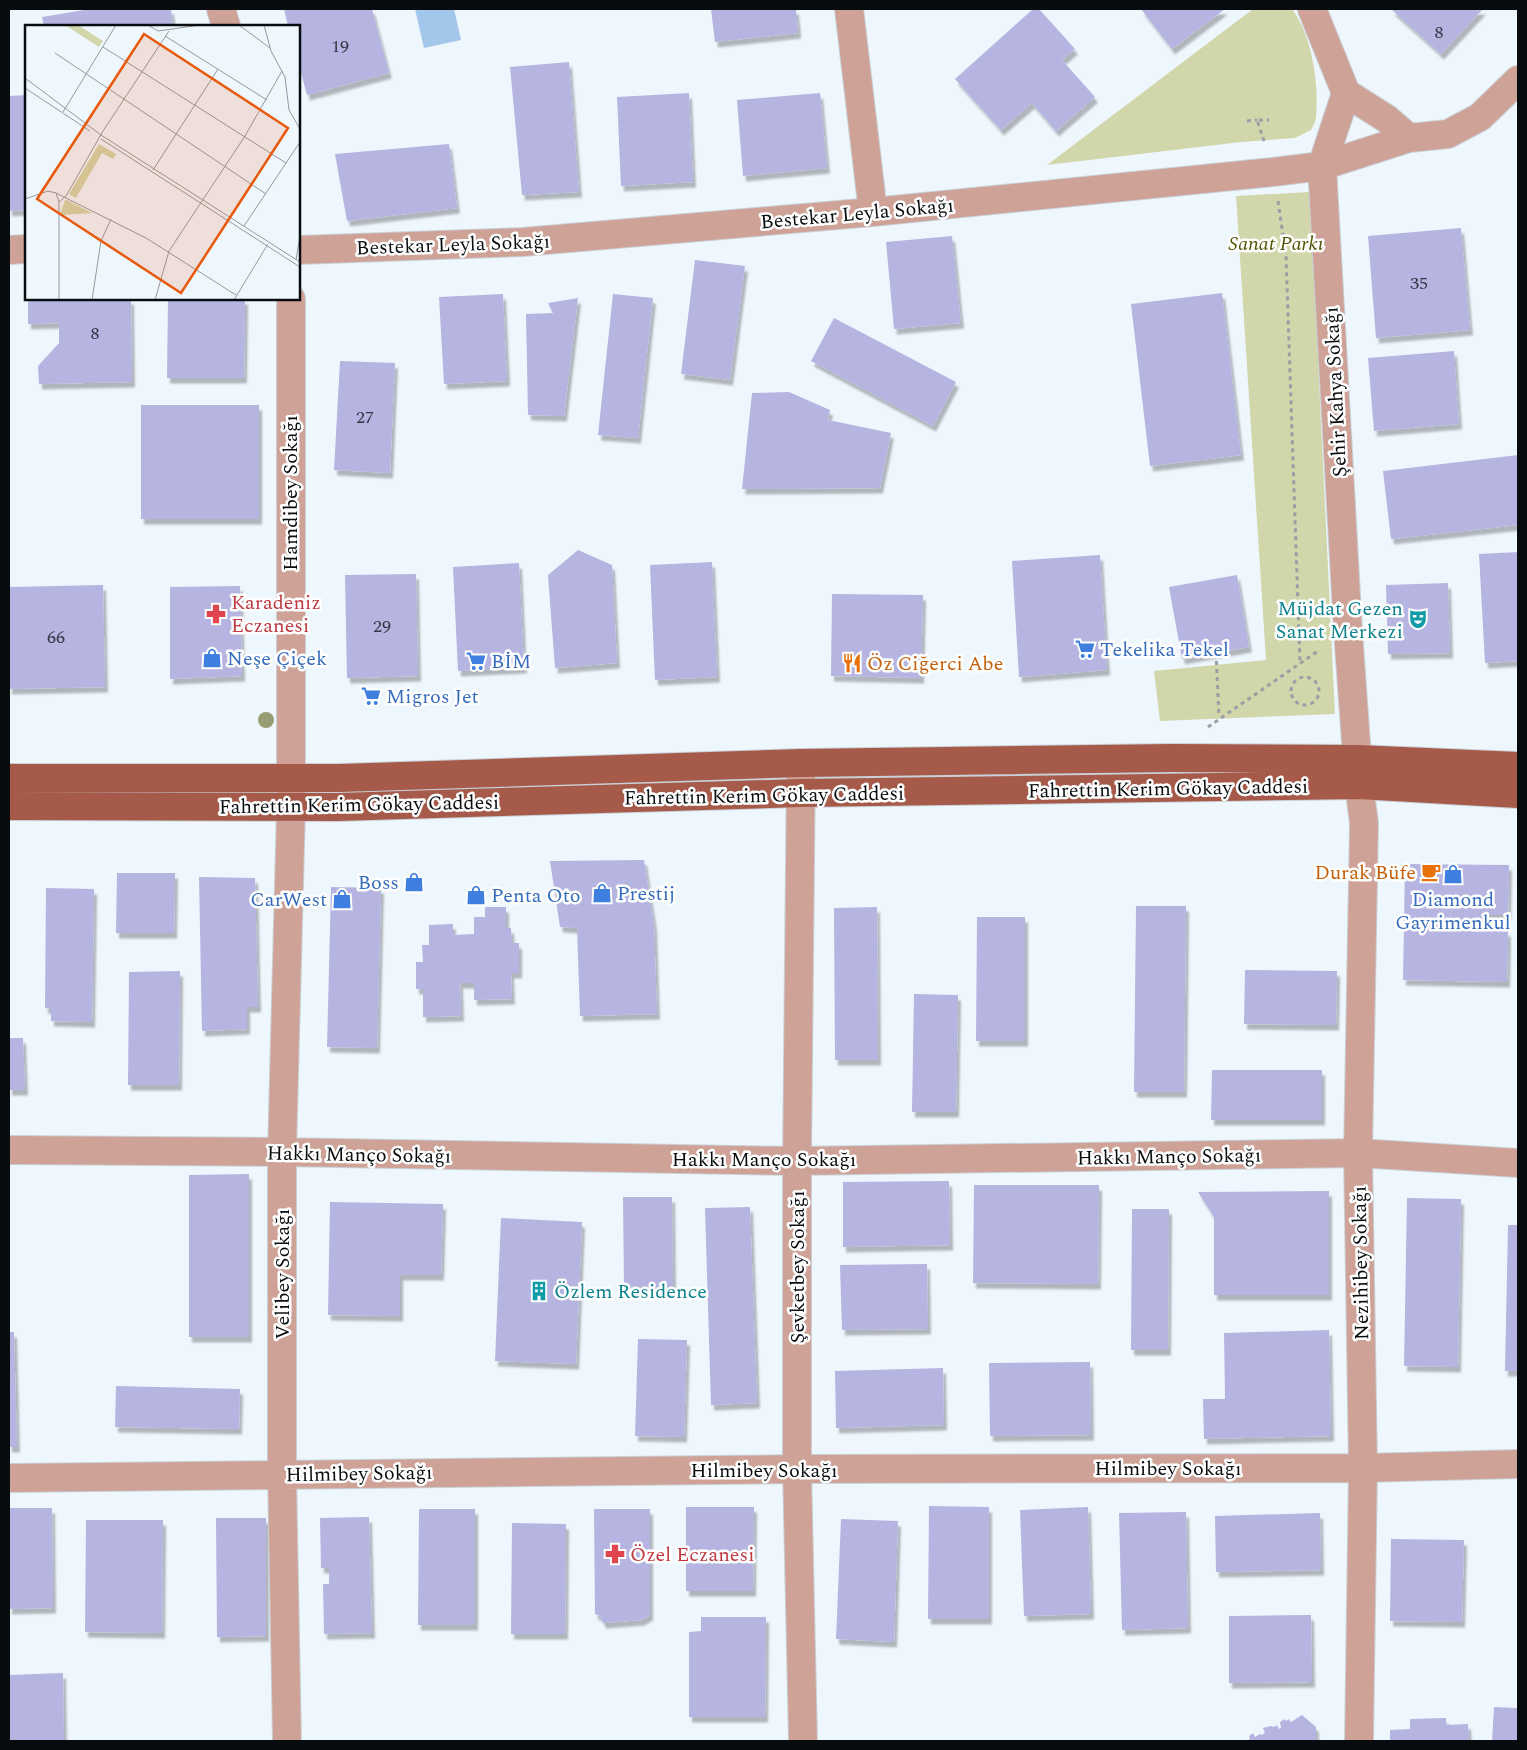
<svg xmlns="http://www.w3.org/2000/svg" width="1527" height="1750" font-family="Spectral,serif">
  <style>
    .green { fill: #d2d6ab }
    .water { fill: #a3c7ea }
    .building { fill: #b6b4e1; filter: url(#shadow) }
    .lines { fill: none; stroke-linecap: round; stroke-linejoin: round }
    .minor-casing { stroke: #cad1d8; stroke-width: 30 }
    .major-casing { stroke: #cad1d8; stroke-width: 30 }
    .path { stroke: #99a0a5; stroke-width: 3; stroke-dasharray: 4 4; stroke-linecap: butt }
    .minor { stroke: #cfa297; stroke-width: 28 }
    .major { stroke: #a65a49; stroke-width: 28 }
    .tree { fill: #989d74 }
    .labels { text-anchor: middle; stroke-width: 5; stroke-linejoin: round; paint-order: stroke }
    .number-label { font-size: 18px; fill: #343643 }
    .street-label { font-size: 20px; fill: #090c0e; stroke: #fff }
    .park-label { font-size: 20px; font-style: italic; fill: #515403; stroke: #fff }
    .health-label { font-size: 20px; fill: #be3a42; stroke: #fff; text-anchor: start }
    .culture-label { font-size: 20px; fill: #0d838f; stroke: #fff; text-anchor: end }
    .shop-label { font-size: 20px; fill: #366cbe; stroke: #fff; text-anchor: start }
    .food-label { font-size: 20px; fill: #c56008; stroke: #fff; text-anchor: start }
    .inset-road { fill: none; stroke: #93999e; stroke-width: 1 }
    .view { fill: #e8590c; fill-opacity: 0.15; stroke: #e8590c; stroke-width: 2.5 }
    .inset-edge { fill: none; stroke: #090c0e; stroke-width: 2.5 }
  </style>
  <defs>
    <filter id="shadow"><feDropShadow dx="3" dy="5.5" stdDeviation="1" flood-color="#0004"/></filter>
  </defs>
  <rect width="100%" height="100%" fill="#eff7fe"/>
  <path class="green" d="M1253 9H1292C1312 36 1319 82 1316 116 1316 121 1313 126 1311 130L1295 138 1241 142 1047 165Z
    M1310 192 1335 714 1160 721 1154 671 1266 660 1236 196Z"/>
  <path class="water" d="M415 9H454L461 40 424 48Z"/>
  <path class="building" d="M90 9H171L173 26H44L42 17Z
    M284 9H372L389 73 307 95 299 65V26H288Z
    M711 9H796L798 33 715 42Z
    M1033 9H1039L1075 49 1062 60 1095 97 1056 131 1032 103 1001 130 955 79Z
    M1141 9H1225L1172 49Z
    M1391 9H1483L1441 54Z
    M569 62 579 192 522 195 510 67Z
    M689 93 693 182 621 186 617 97Z
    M820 93 827 168 743 176 737 100Z
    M26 95V210L9 211V96Z
    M449 144 457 208 347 221 335 154Z
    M1461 228 1470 330 1376 338 1368 236Z
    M952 236 961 323 894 329 886 242Z
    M695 260 745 266 730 380 681 374Z
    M1222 293 1241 455 1150 466 1131 304Z
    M503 294 507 381 444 384 439 297Z
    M613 294 653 298 638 438 598 435Z
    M578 298 564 416 528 415 526 314 553 313 548 303Z
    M28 299H131L132 382 39 384 38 366 59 343V323L28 324Z
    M168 299H245L244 378H167Z
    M834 318 956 382 933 426 811 361Z
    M1454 351 1459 424 1374 431 1368 358Z
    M340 361 395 363 390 473 334 470Z
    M789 392 830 410 828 420 891 433 880 488 742 489 752 393Z
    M141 405H259V519H141Z
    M1518 455V525L1391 539 1383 471Z
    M578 550 612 565 617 663 555 668 548 575Z
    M1518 552V661L1485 663 1479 554Z
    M1100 555 1107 670 1019 677 1012 561Z
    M712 562 717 677 655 680 650 565Z
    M519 563 524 668 458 671 453 567Z
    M416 574 418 676 347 678 345 575Z
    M1237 575 1249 647 1182 659 1169 587Z
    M1448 583 1450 653 1388 654 1386 585Z
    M103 585 105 687 9 689V587Z
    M240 586 242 676 170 679V587Z
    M832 594 923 595 921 678 831 676Z
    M644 860 654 925 657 1014 580 1016 577 928 560 927 550 861Z
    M1405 864 1509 865 1508 915H1483L1482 931H1508L1507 982 1403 980Z
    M117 873H175L174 933H116Z
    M199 877 255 878 258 1007H247V1029L202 1031Z
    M331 887 381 888 377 1048 327 1047Z
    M46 888 94 889 92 1022 51 1021V1009L45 1008Z
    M1136 906H1186L1184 1092H1134Z
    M485 907H506V928H511L512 943H519V973H511L512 999 474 1000V983H460L461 1016 423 1017V989H416V962H423L422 945H429V925L453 924V935L474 934V917H485Z
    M877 907 878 1060H835L834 908Z
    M977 917H1025V1041H976Z
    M1245 970 1337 971 1336 1025 1244 1024Z
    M180 971 179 1085H128L129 972Z
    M914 994 958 995 956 1112H912Z
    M9 1038H23L25 1090H9Z
    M1212 1070H1322V1120H1211Z
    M249 1174V1337H189V1175Z
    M949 1181 950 1245 843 1247V1182Z
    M974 1185H1099L1098 1284 973 1283Z
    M1329 1191V1295H1214V1217L1198 1192Z
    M623 1197H672L673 1288H624Z
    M1407 1198 1461 1199 1458 1367 1404 1366Z
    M330 1202 443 1204 441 1275H400V1316L328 1315Z
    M750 1207 757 1403 711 1405 705 1208Z
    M1132 1209H1169L1168 1350H1131Z
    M501 1218 582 1222 576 1364 495 1361Z
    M1508 1225H1518V1371H1505Z
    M927 1264 928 1329 842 1330 840 1265Z
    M1329 1330 1331 1436 1204 1439 1203 1399H1225L1224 1333Z
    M9 1332H14L17 1447H9Z
    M638 1339 687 1340 684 1437 635 1436Z
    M1090 1362 1091 1435 990 1436 989 1363Z
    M943 1368 944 1425 836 1428 835 1371Z
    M116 1386 240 1389 239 1429 115 1427Z
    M929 1506 989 1507V1619H928Z
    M686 1507H754L753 1591H686Z
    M1088 1507 1091 1614 1024 1616 1020 1510Z
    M9 1508H52L53 1608 9 1609Z
    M419 1509H475V1625H418Z
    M594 1509H650V1615L642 1620 603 1623 600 1616 595 1614Z
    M1186 1512 1188 1628 1122 1630 1119 1513Z
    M1320 1513 1321 1570 1216 1572 1215 1516Z
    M369 1517 372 1633 324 1634 323 1584H329V1568H321L320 1518Z
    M216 1518H266V1636L217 1637Z
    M841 1519 898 1521 894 1642 836 1639Z
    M86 1520H163L162 1633 85 1632Z
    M512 1523 566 1524 565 1634H511Z
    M1391 1539 1464 1540 1462 1622 1390 1621Z
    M1311 1615 1312 1682 1229 1683V1616Z
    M701 1617H766L765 1717H689V1632L701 1631Z
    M63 1673 64 1741H9V1675Z
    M1494 1707 1518 1708V1741H1492Z
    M1302 1715 1316 1727V1741H1247L1250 1739 1249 1736 1253 1733 1255 1737 1260 1734 1262 1735 1265 1733 1263 1728 1271 1726 1274 1727 1277 1725 1279 1729 1281 1728 1280 1722 1285 1719 1286 1721 1289 1719 1291 1722Z
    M1446 1718V1725L1468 1724 1469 1741H1390V1730L1410 1729V1719Z"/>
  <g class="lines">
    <defs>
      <path id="minor" d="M221 9 226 26
        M849 9 873 212
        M1312 9 1346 93 1322 166 1348 631 1359 785 1364 823 1358 1153 1363 1468 1359 1741
        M1346 93 1387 119 1409 138 1448 134 1480 117 1518 80
        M9 250 26 249
        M299 250 523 242 873 212 1273 172 1322 166 1409 138
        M801 763 797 1161V1469L803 1741
        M9 1150 282 1152 797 1161 1358 1153 1518 1163
        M9 1478 797 1469 1363 1468 1518 1464
        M287 1741 282 1474V1152L291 808V299"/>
      <path id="major" d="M9 778H340L801 763 1171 758 1357 759 1518 766
        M9 806 338 807 801 793 1359 785 1518 794"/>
    </defs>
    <use href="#minor" class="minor-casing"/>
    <use href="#major" class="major-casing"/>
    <path class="path" d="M1247 121 1257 120
      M1264 141 1257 120H1269
      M1278 201 1286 256 1300 664
      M1216 653 1219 717
      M1291 691a14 14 0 1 1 28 0a14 14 0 1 1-28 0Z
      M1208 727 1318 651"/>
    <use href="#minor" class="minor"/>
    <use href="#major" class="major"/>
  </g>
  <circle class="tree" cx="266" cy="720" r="8"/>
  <defs>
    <symbol id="pharmacy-bare" viewBox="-9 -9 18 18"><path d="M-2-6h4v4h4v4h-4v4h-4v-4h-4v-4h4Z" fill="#e0444e" stroke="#fff" stroke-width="2.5" paint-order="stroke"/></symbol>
    <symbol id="theatre-bare" viewBox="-9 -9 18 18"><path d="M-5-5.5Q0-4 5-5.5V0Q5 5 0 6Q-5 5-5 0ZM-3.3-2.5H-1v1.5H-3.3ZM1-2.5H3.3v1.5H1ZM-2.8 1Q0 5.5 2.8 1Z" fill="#0f9aa8" stroke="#fff" stroke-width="2.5" paint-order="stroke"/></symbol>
    <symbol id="supermarket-bare" viewBox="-9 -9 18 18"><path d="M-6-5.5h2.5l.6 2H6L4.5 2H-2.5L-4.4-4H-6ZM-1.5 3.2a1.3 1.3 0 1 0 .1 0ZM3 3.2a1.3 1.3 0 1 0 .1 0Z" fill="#3f7fe0" stroke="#fff" stroke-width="2.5" paint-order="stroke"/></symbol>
    <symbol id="shop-bare" viewBox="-9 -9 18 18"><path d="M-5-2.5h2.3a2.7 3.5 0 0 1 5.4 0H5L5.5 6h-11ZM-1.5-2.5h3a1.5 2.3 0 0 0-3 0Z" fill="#3f7fe0" stroke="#fff" stroke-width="2.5" paint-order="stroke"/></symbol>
    <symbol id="restaurant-bare" viewBox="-9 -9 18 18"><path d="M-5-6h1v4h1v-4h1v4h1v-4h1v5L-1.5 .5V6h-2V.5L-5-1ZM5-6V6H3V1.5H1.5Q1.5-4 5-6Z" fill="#e8710a" stroke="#fff" stroke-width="2.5" paint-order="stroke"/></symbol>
    <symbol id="cafe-bare" viewBox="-9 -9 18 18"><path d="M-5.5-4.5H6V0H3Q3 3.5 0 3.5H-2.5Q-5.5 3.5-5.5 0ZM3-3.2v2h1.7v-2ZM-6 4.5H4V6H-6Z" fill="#e8710a" stroke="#fff" stroke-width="2.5" paint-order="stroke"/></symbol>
    <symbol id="building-bare" viewBox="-9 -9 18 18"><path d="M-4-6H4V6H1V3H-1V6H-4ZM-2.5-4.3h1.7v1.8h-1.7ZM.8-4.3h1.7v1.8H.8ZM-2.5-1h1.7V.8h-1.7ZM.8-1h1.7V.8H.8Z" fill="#0f9aa8" stroke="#fff" stroke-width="2.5" paint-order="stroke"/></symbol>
  </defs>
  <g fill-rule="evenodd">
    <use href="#pharmacy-bare" x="202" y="600" width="28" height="28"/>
    <use href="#theatre-bare" x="1404" y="605" width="28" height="28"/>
    <use href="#supermarket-bare" x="1071" y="635" width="28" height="28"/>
    <use href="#shop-bare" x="198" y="644" width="28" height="28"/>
    <use href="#supermarket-bare" x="462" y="647" width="28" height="28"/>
    <use href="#restaurant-bare" x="838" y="649" width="28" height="28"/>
    <use href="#supermarket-bare" x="357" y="682" width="28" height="28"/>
    <use href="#cafe-bare" x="1417" y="858" width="28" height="28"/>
    <use href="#shop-bare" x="1439" y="860" width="28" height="28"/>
    <use href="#shop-bare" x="400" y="868" width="28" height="28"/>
    <use href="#shop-bare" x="588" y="879" width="28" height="28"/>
    <use href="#shop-bare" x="462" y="881" width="28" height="28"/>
    <use href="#shop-bare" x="328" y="885" width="28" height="28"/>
    <use href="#building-bare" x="525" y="1277" width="28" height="28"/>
    <use href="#pharmacy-bare" x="601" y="1540" width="28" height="28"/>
  </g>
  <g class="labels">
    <g class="number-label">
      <text x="1439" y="38">8</text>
      <text x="340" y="52">19</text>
      <text x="1419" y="289">35</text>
      <text x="95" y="339">8</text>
      <text x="365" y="423">27</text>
      <text x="382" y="632">29</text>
      <text x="56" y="643">66</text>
    </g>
    <g class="street-label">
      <text transform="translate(857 213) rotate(-5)" y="7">Bestekar Leyla Sokağı</text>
      <text transform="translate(453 244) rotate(-2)" y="7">Bestekar Leyla Sokağı</text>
      <text transform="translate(1335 392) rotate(-93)" y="7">Şehir Kahya Sokağı</text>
      <text transform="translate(290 493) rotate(-90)" y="7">Hamdibey Sokağı</text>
      <text transform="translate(1168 788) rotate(-1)" y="7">Fahrettin Kerim Gökay Caddesi</text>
      <text transform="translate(764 795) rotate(-1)" y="7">Fahrettin Kerim Gökay Caddesi</text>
      <text transform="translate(359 804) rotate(-1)" y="7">Fahrettin Kerim Gökay Caddesi</text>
      <text transform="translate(359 1154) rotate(1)" y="7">Hakkı Manço Sokağı</text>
      <text transform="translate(1169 1156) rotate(-1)" y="7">Hakkı Manço Sokağı</text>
      <text x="764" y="1166">Hakkı Manço Sokağı</text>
      <text transform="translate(1360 1263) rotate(-91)" y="7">Nezihibey Sokağı</text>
      <text transform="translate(797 1267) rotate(-90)" y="7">Şevketbey Sokağı</text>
      <text transform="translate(282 1274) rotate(-90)" y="7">Velibey Sokağı</text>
      <text x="1168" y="1475">Hilmibey Sokağı</text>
      <text x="764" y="1477">Hilmibey Sokağı</text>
      <text transform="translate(359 1473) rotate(-1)" y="7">Hilmibey Sokağı</text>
    </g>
    <g class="park-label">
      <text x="1276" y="250">Sanat Parkı</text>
    </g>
    <g class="health-label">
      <text x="231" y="609">Karadeniz<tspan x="231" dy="23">Eczanesi</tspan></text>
      <text x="630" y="1561">Özel Eczanesi</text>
    </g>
    <g class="culture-label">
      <text x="1403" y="615">Müjdat Gezen<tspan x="1403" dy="23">Sanat Merkezi</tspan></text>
      <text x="554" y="1298" text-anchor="start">Özlem Residence</text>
    </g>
    <g class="shop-label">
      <text x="1100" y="656">Tekelika Tekel</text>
      <text x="227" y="665">Neşe Çiçek</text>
      <text x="491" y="668">BİM</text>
      <text x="386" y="703">Migros Jet</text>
      <text x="399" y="889" text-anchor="end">Boss</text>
      <text x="617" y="900">Prestij</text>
      <text x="491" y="902">Penta Oto</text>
      <text x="327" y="906" text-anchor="end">CarWest</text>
      <text x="1453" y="906" text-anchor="middle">Diamond<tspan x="1453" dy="23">Gayrimenkul</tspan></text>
    </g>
    <g class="food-label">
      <text x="867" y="670">Öz Ciğerci Abe</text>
      <text x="1416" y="879" text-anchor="end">Durak Büfe</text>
    </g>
  </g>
  <g transform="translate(25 25)">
    <rect width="275" height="275" fill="#eff7fe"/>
    <path d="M40 0H53L78 16 74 22ZM74 119 91 129 88 134 77 128 51 173 44 169ZM40 175H42L67 188 35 190Z" fill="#d2d6ab"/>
    <path class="inset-road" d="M123 0 133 6 175 0M214 0 245 23M239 0 246 26 260 52 264 85 275 104M140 11 242 75M78 22 261 138M30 28 241 169M0 53 76 110 275 237M0 63 65 106M38 87 91 0M76 114 275 242M128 145 193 44M31 168 121 213 211 270M0 174 23 166 31 168 34 177M219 201 275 117M271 235 275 211M34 275V177L41 171 78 106 144 6M67 275 76 216 86 194M130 275 144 226 220 111 257 46M209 275 243 219"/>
    <path class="view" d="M119 9 263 103 156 268 12 174Z"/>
    <rect width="275" height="275" class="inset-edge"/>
  </g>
  <rect width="1527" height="1750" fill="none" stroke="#090c0e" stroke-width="20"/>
</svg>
